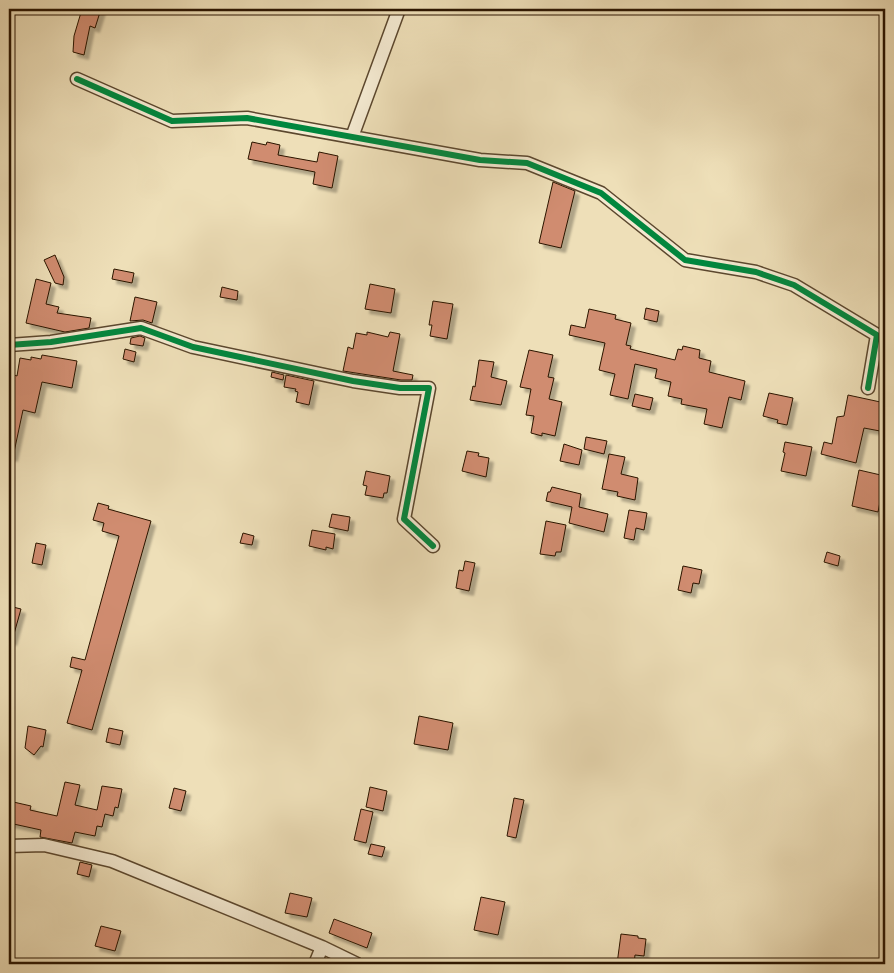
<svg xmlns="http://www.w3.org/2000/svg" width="894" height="973" font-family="Alegreya,serif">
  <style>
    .building { fill: #d08c6f; stroke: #2a1400; filter: url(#shadow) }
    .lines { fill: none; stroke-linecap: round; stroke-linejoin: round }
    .street-casing { stroke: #5b472e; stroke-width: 15 }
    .street { stroke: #f4ead1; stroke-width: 12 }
    .cycleway-casing { stroke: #f4ead1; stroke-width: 9 }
    .cycleway { stroke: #00873e; stroke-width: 6 }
  </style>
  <defs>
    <filter id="shadow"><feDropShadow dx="4.5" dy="4.5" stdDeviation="1" flood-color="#0004"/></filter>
  </defs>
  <rect width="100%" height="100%" fill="#eedfb8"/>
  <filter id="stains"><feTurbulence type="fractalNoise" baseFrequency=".004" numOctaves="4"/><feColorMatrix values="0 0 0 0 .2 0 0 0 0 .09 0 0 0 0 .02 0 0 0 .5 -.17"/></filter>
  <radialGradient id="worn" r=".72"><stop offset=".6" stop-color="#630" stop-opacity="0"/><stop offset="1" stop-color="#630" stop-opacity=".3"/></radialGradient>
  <path class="building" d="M82 9H101L95 28 90 26 84 55 73 52 74 36Z
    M252 142 266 145 267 142 280 145 278 155 317 162 319 152 338 156 332 188 313 184 315 172 248 159Z
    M553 182 575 191 561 248 539 243Z
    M55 255 64 277 63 285 55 283 44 260Z
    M114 269 134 273 132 283 112 279Z
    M36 279 51 283 46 304 59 307 57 313 91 318 89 328 65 332 26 323Z
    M370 284 395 289 391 313 365 309Z
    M222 287 238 291 237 300 220 297Z
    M135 297 157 302 152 323 143 320 130 321Z
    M433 301 453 304 447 339 430 336 432 325H429Z
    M646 308 659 311 657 322 644 319Z
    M589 309 616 315 615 319 631 323 626 345 631 346 630 349 675 360 678 349 682 350 683 346 700 350 699 358 711 361 709 372 745 381 741 400 729 397 722 428 704 424 707 409 681 404 682 399 668 396 671 382 655 378 657 369 635 364 628 399 610 395 615 374 599 370 605 343 569 335 571 325 585 328Z
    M367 332 388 337 390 332 400 334 393 371 413 375 412 380H401L343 371 348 347 353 349 356 333 367 335Z
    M140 336 145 338 143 346 130 344 131 338Z
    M125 349 136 352 134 362 123 359Z
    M529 350 553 355 548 377 554 378 549 399 562 402 555 436 542 433V436L531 433 534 416 526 415 531 389 520 387Z
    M42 355 77 361 72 388 42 382 35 413 23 410 13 457 9 456V373L17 376 20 358 31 360V357L41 359Z
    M479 360 494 362 491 377 507 381 501 405 470 400 473 386 475 387Z
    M272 372 284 375 283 380 271 377Z
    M286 375 314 381 309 405 296 402 298 392 295 391 296 389 284 387Z
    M769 393 793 398 787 425 777 423 778 420 763 416Z
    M635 394 653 398 650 410 632 406Z
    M848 395 885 403V428L880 427V431L864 428 856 463 821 454 824 442 832 444 837 417 844 416Z
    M586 437 607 441 604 454 584 449Z
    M785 442 812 447 806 476 781 471 785 453 783 452Z
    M564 444 582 450 579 465 560 461Z
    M467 451 479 453 478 456 489 458 486 477 462 471Z
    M609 454 625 457 621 474 638 478 635 500 617 496 618 492 602 489Z
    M859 470 885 476 878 512 852 506Z
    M366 471 390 476 387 493H384L383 498 365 495 367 486 363 485Z
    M552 487 581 494 579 507 608 514 604 532 569 523 572 507 546 501 548 492H550Z
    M98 503 109 506 108 509 151 521 92 730 67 723 82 670 70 667 72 657 85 660 119 536 102 531 104 523 93 520Z
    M629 510 647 513 644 530 636 528 634 540 624 538Z
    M332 514 350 517 348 531 329 527Z
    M546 521 566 525 561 552H556L555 556 540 554Z
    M312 530 335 534 333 549 326 547V550L309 546Z
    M243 533 254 536 252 545 240 543Z
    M36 543 46 545 42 565 32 563Z
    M827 552 840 556 838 566 824 562Z
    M465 561 475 563 469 591 456 588 459 570 463 571Z
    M683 566 702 570 699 584 693 583 691 593 678 590Z
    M9 606 21 609 12 641 9 640Z
    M419 716 453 723 448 750 414 744Z
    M28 726 46 730 43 747 41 746 34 755 25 748Z
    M109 728 123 731 120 745 106 742Z
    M65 782 80 785 75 805 97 810 102 786 122 789 118 808 115 807 113 816 105 814 102 827 97 826 95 836 75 832 72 843 40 837 41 830 9 823V801L31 806 30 810 57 816Z
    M370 787 387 791 383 811 366 807Z
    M174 788 186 791 181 811 169 808Z
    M514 798 524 800 516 838 507 836Z
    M361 809 373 812 366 843 354 840Z
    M371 844 385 847 382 857 368 854Z
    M80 862 92 865 89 877 77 874Z
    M290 893 312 898 307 917 285 913Z
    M481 897 505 902 498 935 474 930Z
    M334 919 372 933 367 948 329 933Z
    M101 926 121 931 115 951 95 946Z
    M621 934 638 936V938L646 939 644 956 635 955 634 964H617Z"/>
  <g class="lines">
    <defs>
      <path id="street" d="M77 79 172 121 247 118 480 160 527 163 601 193 685 260 756 272 794 285 877 335 868 388
        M352 137 399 9
        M9 345 51 342 141 328 193 347 353 381 400 388H429L404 519 433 546
        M9 846 44 845 112 861 322 947 357 964
        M315 964 322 947"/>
    </defs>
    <use href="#street" class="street-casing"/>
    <use href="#street" class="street"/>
    <defs>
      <path id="cycleway" d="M77 79 172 121 247 118 480 160 527 163 601 193 685 260 756 272 794 285 877 335 868 388
        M9 345 51 342 141 328 193 347 353 381 400 388H429L404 519 433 546"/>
    </defs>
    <use href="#cycleway" class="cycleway-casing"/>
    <use href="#cycleway" class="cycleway"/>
  </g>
  <rect width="894" height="973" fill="none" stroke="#eedfb8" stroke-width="30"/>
  <rect x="10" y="10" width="874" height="953" fill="none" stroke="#2a1400" stroke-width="2.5"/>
  <rect x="15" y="15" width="864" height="943" fill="none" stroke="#2a1400"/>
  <rect width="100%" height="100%" filter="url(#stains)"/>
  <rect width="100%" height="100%" fill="url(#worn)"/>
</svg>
